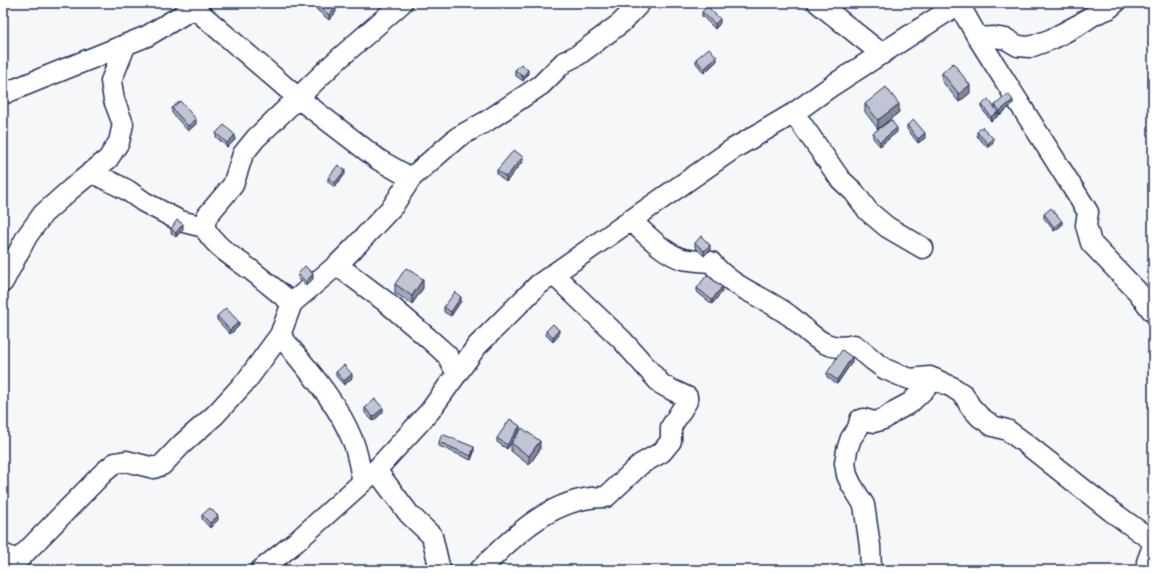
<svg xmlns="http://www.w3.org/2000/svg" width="1156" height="573" font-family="'Indie Flower',sans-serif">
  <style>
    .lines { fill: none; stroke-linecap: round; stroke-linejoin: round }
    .street-casing { stroke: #1b2f5e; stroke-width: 23 }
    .street { stroke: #fff; stroke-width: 20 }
    .wall { fill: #a5a9b5; stroke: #1b2f5e }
    .shaded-wall { fill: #868994; stroke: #1b2f5e }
    .building { fill: #c0c4d3; stroke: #1b2f5e }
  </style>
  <rect width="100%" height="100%" fill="#f6f7f9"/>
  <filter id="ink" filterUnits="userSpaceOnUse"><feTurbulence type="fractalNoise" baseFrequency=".025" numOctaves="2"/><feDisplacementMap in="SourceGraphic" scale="8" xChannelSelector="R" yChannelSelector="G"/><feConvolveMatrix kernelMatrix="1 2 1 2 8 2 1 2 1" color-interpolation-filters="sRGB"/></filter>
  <g filter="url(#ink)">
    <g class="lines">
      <defs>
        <path id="street" d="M192 3 194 8 298 98 379 160 411 178
          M818 3 882 54
          M960 3 965 15 978 38 1088 212 1086 225 1091 243 1138 292 1153 312
          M978 38 994 37 1006 39 1018 46 1030 47 1052 39 1080 24 1095 14 1108 9 1115 3
          M3 94 147 36 194 8
          M794 113 840 179 854 192 868 211 887 227 923 248
          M91 172 127 190 144 202 180 221 204 227
          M630 220C644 232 664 254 683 259 692 261 702 261 711 262 732 288 764 296 790 316 801 324 811 337 824 343 834 348 843 348 854 345L861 350 874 361 885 369 899 375 910 379 930 377 952 387 964 395 970 406 980 417 993 426 1007 430 1025 443 1111 511 1153 541
          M337 265 386 302 428 338 447 355 457 374
          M3 282 27 236 43 214 71 189 108 159 119 142 123 124 114 100 111 81 126 44
          M292 303C278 292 265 281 251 270 232 256 216 248 204 227L207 216 233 185 243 154 256 138 334 63 402 3
          M280 335C306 368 336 400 352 439 358 452 359 467 363 481
          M376 470 409 514 432 536 440 570
          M3 554 12 558H20L104 472 115 463 126 461 154 468 162 465 182 444 215 415 247 380 280 335 292 303 337 265 354 248 393 206 411 178 458 137 487 121 541 85 564 62 578 55 621 23 640 3
          M261 570 297 541 376 470 430 411 477 346 538 285 733 149 794 113 833 85 960 3
          M480 570C514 535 554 496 606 497L641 464 662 452 671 441V427L687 401V397L672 390 661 384 622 340 553 274
          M871 570 870 546 864 505 851 484 847 475 845 463 847 450 851 438 858 428 860 420 864 419 874 422 884 419 895 411 910 403 935 379
          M1148 570 1147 562 1153 546"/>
      </defs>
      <use href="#street" class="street-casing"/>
      <use href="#street" class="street"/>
    </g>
    <path class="wall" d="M317 5 336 12 329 20 317 10Z
      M702 12 720 23 715 29 702 16Z
      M696 59 717 61 704 73 696 63Z
      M515 70 528 74 523 81 515 75Z
      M942 73 970 93 959 102 942 81Z
      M865 104 899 112 878 129 865 112Z
      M1013 104 1000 115 998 112V116L991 121 982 109V105L995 109V105Z
      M172 108 196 124 188 131 172 113Z
      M907 125 925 138 918 143 907 129Z
      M897 132 880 146 873 138V133Z
      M977 132 993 142 988 148 977 136Z
      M216 133 235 140 227 147 216 137Z
      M523 161 506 182 497 174V170Z
      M345 174 335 187 328 182V178Z
      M1044 214 1062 225 1054 231 1044 218Z
      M171 229H183L176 237 171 233Z
      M695 243 710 250 704 256 695 247Z
      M298 274 313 279 306 286 298 278Z
      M395 284 423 288 412 304 395 293Z
      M697 288 722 292 712 304 697 292Z
      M461 301 451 316 444 312V307Z
      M217 316 239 326 230 334 217 320Z
      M546 331 559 335 553 342 546 335Z
      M852 362 837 384 827 377V373Z
      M336 372 352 378 344 385 336 376Z
      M365 408 383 412 373 421 365 413Z
      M520 430 540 449 529 465 511 451V443L507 449 497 442V438Z
      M439 442 474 452 471 460 439 446Z
      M202 515 218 520 210 528 202 519Z"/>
    <path class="shaded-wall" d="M336 7V12L329 20V15Z
      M720 19V23L715 29V24Z
      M717 57V61L704 73V69Z
      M528 70V74L523 81V77Z
      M970 85V93L959 102V94Z
      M1013 100V104L1000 115V111Z
      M899 104V112L878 129V120Z
      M998 112V116L991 121V117Z
      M196 119V124L188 131V126Z
      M897 128V132L880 146V142Z
      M925 133V138L918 143V139Z
      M235 135V140L227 147V143Z
      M993 138V142L988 148V144Z
      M523 157V161L506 182V177Z
      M345 170V174L335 187V183Z
      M1062 221V225L1054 231V227Z
      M183 224V229L176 237V233Z
      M710 245V250L704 256V251Z
      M313 274V279L306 286V282Z
      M423 279V288L412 304V296Z
      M722 287V292L712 304V300Z
      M461 297V301L451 316V312Z
      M239 322V326L230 334V330Z
      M559 330V335L553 342V337Z
      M852 357V362L837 384V380Z
      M352 374V378L344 385V381Z
      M383 408V412L373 421V417Z
      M520 426V430L507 449V445Z
      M540 441V449L529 465V456Z
      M474 447V452L471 460V456Z
      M218 516V520L210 528V523Z"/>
    <path class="building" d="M319 3H331L336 7 329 15 317 5Z
      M707 6 720 19 715 24 702 12Z
      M709 48 717 57 704 69 696 59Z
      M953 63 970 85 959 94 942 73Z
      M521 64 528 70 523 77 515 70Z
      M886 87 899 104 878 120 865 104Z
      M1008 94 1013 100 1000 111 995 105Z
      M988 99 998 112 991 117 982 105Z
      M180 101 196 119 188 126 172 108Z
      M891 120 897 128 880 142 873 133Z
      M914 120 925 133 918 139 907 125Z
      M224 125 235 135 227 143 216 133Z
      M982 127 993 138 988 144 977 132Z
      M514 150 523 157 506 177 497 170Z
      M338 165 345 170 335 183 328 178Z
      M1051 208 1062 221 1054 227 1044 214Z
      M177 220 183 224 176 233 171 229Z
      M701 236 710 245 704 251 695 243Z
      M305 266 313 274 306 282 298 274Z
      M406 268 423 279 412 296 395 284Z
      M707 275 722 287 712 300 697 288Z
      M455 292 461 297 451 312 444 307Z
      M226 308 239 322 230 330 217 316Z
      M553 324 559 330 553 337 546 331Z
      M842 350 852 357 837 380 827 373Z
      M344 365 352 374 344 381 336 372Z
      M375 399 383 408 373 417 365 408Z
      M510 419 520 426 507 445 497 438Z
      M522 428 540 441 529 456 511 443Z
      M442 434 474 447 471 456 439 442Z
      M210 508 218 516 210 523 202 515Z"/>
  </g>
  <rect width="1156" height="573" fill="none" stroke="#fff" stroke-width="16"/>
  <rect x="8" y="8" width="1140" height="557" fill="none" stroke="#1b2f5e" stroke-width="1.5" filter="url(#ink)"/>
</svg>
